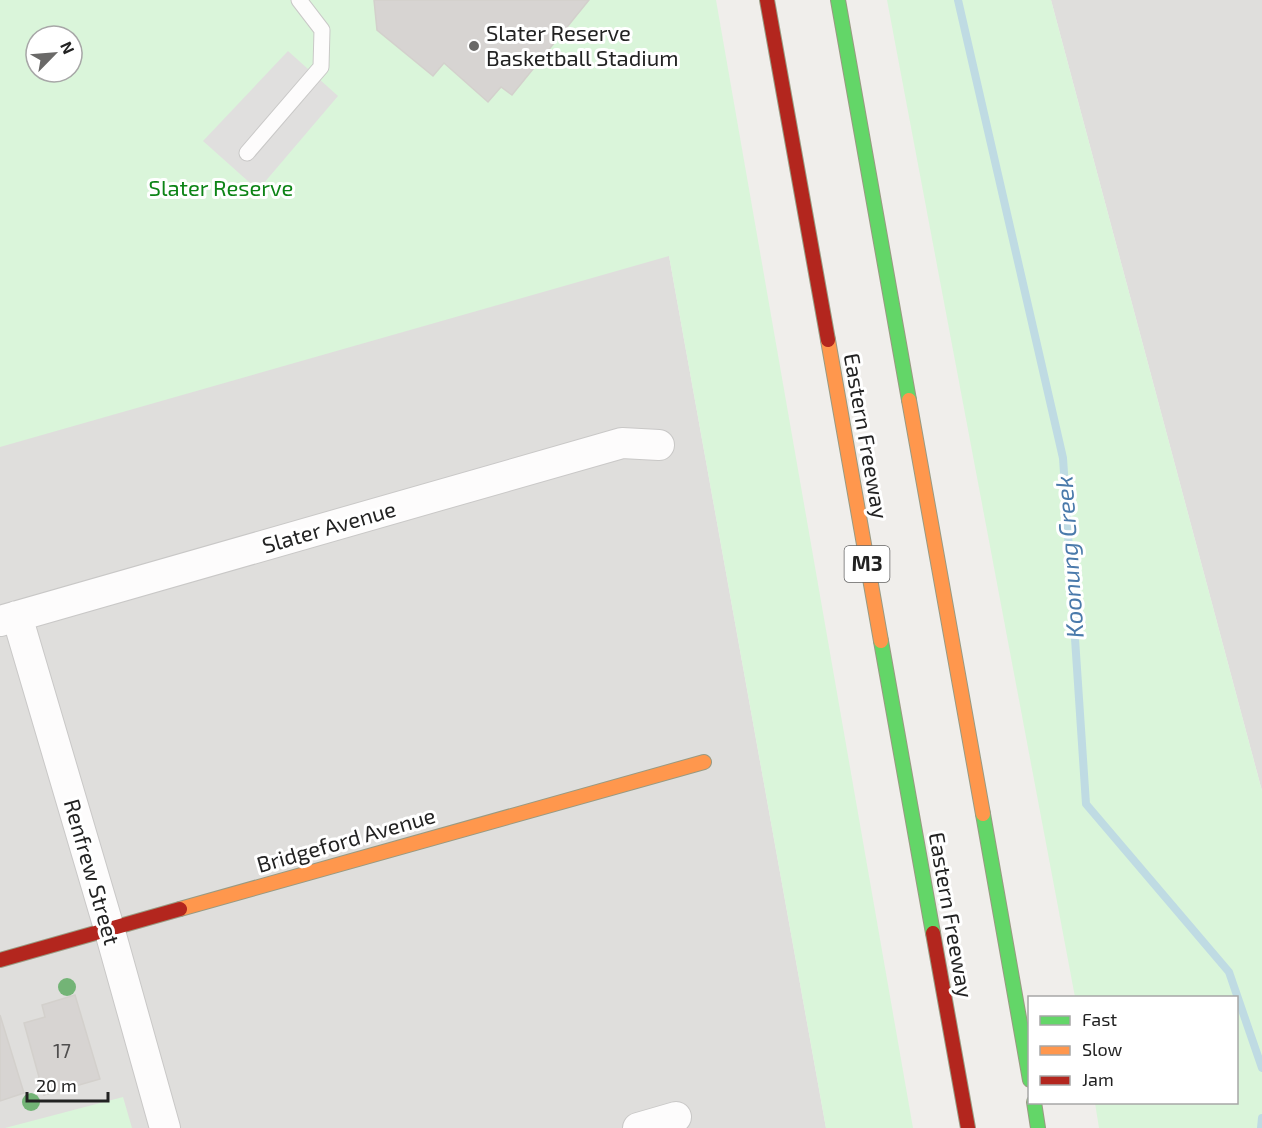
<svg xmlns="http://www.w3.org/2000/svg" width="1262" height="1128" font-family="'Exo 2',sans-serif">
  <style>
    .residential { fill: #dfdedc; fill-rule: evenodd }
    .park { fill: #daf5da; fill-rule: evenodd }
    .parking { fill: #e0dfde }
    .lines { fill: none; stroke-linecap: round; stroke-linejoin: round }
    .stream { stroke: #bfdbe3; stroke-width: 8 }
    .building { fill: #d7d4d2; stroke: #d3d0cc; stroke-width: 1.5 }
    .lane-casing { stroke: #c9c8c7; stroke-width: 17 }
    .street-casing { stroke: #c9c8c7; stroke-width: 32 }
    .fast-casing { stroke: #999a82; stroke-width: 16 }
    .slow-casing { stroke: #999a82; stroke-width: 16 }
    .jam-casing { stroke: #999a82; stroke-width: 16 }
    .lane { stroke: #fdfcfc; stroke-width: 15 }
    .street { stroke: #fdfcfc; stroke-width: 30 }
    .fast { stroke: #63d668; stroke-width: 14 }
    .slow { stroke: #ff974d; stroke-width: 14 }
    .jam { stroke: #b3261e; stroke-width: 14 }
    .tree { fill: #73b476 }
    .poi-dot { fill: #6a6968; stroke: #fff; stroke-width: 2 }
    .labels { text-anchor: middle; stroke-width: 6; stroke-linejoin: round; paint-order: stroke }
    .number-label { font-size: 20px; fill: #4f4e4e }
    .shield { fill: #fff; stroke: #646464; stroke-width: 1.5 }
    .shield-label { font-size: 21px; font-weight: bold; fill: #222 }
    .poi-label { font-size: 22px; fill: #222; stroke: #fff; text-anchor: start }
    .park-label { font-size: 22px; fill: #0c8416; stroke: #fff }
    .street-label { font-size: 22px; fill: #222; stroke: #fff }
    .water-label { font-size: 24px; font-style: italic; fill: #4a7aab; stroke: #fff }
  </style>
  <rect width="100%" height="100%" fill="#f0eeeb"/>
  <path class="residential" d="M0 0 669 256 826 1128H0ZM36 36H72V72H36Z
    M1051 0H1262V791Z"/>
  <path class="park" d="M0 0H716L913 1128H826L669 256 0 447ZM36 36H72V72H36Z
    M887 0H1051L1262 791V1128H1099L1095 1103 1236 1102V998L1075 997Z
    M123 1097 132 1128H5Z"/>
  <path class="parking" d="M288 51 338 96 258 190 203 141Z"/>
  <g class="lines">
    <path class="stream" d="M958 0 1063 458 1086 804 1229 972 1262 1068
      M1261 1128 1262 1118"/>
  </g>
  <path class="building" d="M374 0H589L512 95 501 87 488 102 444 63 433 76 377 30Z
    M75 995 100 1079 44 1095 24 1023 45 1017 42 1005Z
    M0 1015 24 1093 0 1101Z"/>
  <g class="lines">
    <defs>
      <path id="lane" d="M247 153 321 67 322 30 299 0"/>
      <path id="street" d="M17 616 109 928 165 1128
        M0 621 622 443 659 445
        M638 1128 676 1117"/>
      <path id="fast" d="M838 0 909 400
        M881 641 933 933
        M983 814 1030 1080
        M1034 1102 1038 1128"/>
      <path id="slow" d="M828 340 881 641
        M909 400 983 814
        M180 909 704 762"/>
      <path id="jam" d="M767 0 828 340
        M933 933 968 1128
        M0 960 180 909"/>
    </defs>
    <use href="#lane" class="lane-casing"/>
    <use href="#street" class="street-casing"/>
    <use href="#fast" class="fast-casing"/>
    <use href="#slow" class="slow-casing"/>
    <use href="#jam" class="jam-casing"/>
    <use href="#lane" class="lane"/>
    <use href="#street" class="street"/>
    <use href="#fast" class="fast"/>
    <use href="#slow" class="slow"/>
    <use href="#jam" class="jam"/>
  </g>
  <g class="tree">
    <circle cx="67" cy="987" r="9"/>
    <circle cx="31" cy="1102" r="9"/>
  </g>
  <circle class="poi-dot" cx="474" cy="46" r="6"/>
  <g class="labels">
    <g class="number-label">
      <text x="62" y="1058">17</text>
    </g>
    <rect class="shield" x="844.5" y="546" width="45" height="36" rx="4.5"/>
    <g class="shield-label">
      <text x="867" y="571">M3</text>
    </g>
    <g class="poi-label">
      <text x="486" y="41">Slater Reserve<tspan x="486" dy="25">Basketball Stadium</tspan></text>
    </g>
    <g class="park-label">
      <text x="221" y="196">Slater Reserve</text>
    </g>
    <g class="street-label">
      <text transform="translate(866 436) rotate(80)" y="8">Eastern Freeway</text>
      <text transform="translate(329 527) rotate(-16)" y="8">Slater Avenue</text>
      <text transform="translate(346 840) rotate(-16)" y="8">Bridgeford Avenue</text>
      <text transform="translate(92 872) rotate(74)" y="8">Renfrew Street</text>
      <text transform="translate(951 915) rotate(80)" y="8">Eastern Freeway</text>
    </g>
    <g class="water-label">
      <text transform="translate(1070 557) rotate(-94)" y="8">Koonung Creek</text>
    </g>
  </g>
  <rect x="1028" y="996" width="210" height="108" fill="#ffffff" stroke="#a7a7a7" stroke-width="1.5"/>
  <rect x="1040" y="1016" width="30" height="9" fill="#63d668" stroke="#a7a7a7" stroke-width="1.5"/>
  <text x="1082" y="1026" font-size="18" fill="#222222">Fast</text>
  <rect x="1040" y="1046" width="30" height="9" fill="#ff974d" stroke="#a7a7a7" stroke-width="1.5"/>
  <text x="1082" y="1056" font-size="18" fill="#222222">Slow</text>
  <rect x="1040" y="1076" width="30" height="9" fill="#b3261e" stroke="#a7a7a7" stroke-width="1.5"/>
  <text x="1082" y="1086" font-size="18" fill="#222222">Jam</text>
  <g transform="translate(54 54) rotate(65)"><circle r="28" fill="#ffffff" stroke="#a7a7a7" stroke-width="1.5"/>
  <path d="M0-4.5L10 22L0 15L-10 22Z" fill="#6a6968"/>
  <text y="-9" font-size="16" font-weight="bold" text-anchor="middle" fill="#222222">N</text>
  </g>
  <path d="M27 1092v9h81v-9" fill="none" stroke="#222222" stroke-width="3"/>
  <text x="36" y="1092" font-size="18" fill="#222222" stroke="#ffffff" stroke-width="4.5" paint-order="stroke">20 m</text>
</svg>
